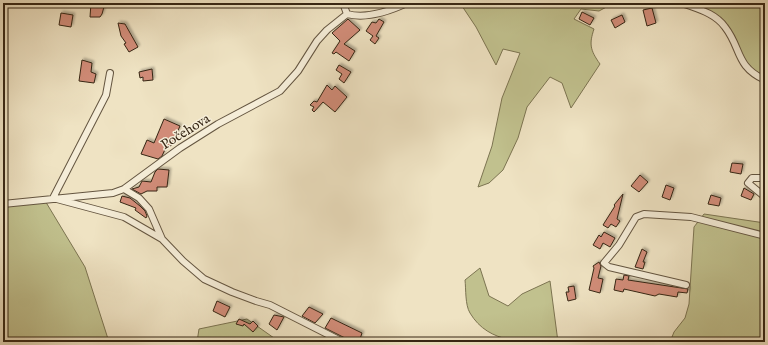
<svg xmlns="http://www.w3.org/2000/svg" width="768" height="345" font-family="'IM FELL English',serif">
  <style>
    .green { fill: #c1c18e; stroke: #7c7451 }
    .building { fill: #d18c78; stroke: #362614; filter: url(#shadow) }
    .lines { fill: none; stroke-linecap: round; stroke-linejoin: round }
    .street-casing { stroke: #645540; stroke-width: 8 }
    .street { stroke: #f5edd8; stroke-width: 6 }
    .labels { text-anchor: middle; stroke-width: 3; stroke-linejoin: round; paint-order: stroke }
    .street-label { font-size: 14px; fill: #362614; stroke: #f5edd8 }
  </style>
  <defs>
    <filter id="shadow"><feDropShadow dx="2" dy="-2" stdDeviation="1" flood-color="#0004"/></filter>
  </defs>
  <rect width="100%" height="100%" fill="#efe3c3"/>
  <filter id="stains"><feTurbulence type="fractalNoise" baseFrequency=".005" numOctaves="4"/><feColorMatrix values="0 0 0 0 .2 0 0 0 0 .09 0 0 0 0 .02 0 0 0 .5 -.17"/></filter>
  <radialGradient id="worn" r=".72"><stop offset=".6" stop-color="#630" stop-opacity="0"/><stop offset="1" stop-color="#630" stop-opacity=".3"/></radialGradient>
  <path class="green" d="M460 3 612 4 599 11 581 9 574 19 594 29C589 44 590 50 600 64L571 108 562 83 550 77 527 107 518 138 503 170 489 183 478 187 492 146 502 98 520 53 503 49 496 65 476 27Z
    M686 3H765V78L745 65 726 26Z
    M44 199 85 267 109 342H3V202Z
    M704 214 765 223V342H670L674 332 685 318 689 304 694 227Z
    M480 268 489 296 508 306 522 294 550 281 558 342C526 342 489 345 470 313 465 305 466 289 465 280Z
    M247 319 274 338 276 342H197L199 329Z"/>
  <path class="building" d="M91 3H105L102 14 100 17H90Z
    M652 8 656 23 647 26 643 10Z
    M582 12 594 18 590 25 579 19Z
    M61 13 73 15 71 27 59 25Z
    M622 15 625 22 615 28 611 20Z
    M348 19 360 30 344 44 355 51 349 61 336 52 334 54 332 53 340 41 332 33Z
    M379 19 384 22 376 36 379 38 375 44 370 40 373 36 366 31 372 22 376 23Z
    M118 23 125 24 138 47 129 52 124 44 126 43 121 36Z
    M82 60 92 63 91 72 96 74 94 83 79 81Z
    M339 65 351 72 344 83 339 79 342 74 336 70Z
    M152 69 153 80 143 81V77L140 78 139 72Z
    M327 85 332 90 335 86 347 97 335 112 323 102 314 112 312 110 314 107 310 105 314 101 317 102Z
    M164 119 180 126 171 146 167 145 162 156 158 159 141 154 147 140 154 143Z
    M732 163 743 164 741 174 730 172Z
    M158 169 169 170 167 187H157V191H147L141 194 132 189 139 187 142 181 151 182 155 172Z
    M640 175 648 182 639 192 631 186Z
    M666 185 674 188 670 200 662 197Z
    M744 188 754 194 751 200 741 196Z
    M623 194 617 219 620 221 616 227 611 224 608 228 603 225 615 206 614 205Z
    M711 195 721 198 719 206 708 204Z
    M122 196 130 198 140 206 145 211 147 216 146 218 135 210 136 208 120 202Z
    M604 232 615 238 610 247 603 243 600 249 593 245 599 235 601 237Z
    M642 249 647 252 643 262H645L643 269 635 267Z
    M599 262 601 266 598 278 603 279 600 293 589 290 594 268 593 266Z
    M624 275 629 276 628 280 688 289 687 293 678 292 677 297 659 294 655 296 624 289 623 292 614 290 616 279 623 280Z
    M574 286 576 299 568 301 566 292H569L568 287Z
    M217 301 230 307 225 317 213 311Z
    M309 307 323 314 315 323 302 316Z
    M274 315 284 317 277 330 269 324Z
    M331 318 362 333 359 342H347L345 338 325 328Z
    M239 319 250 324 253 321 258 326 253 332 244 324 243 326 236 324Z"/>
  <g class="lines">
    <defs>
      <path id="street" d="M343 3 347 14
        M682 3C698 9 715 13 725 27 742 49 735 66 765 80
        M110 73 106 95 53 198 124 217 162 239
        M765 178H752L748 183 765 197
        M124 189 139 198 149 209 162 239 183 261 204 279 232 292 256 301 270 305 343 342
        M3 204 113 193 124 189 180 148 218 124 280 91 298 71 317 41 327 30 347 14C366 19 390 11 407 3
        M686 285 609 267 604 263 619 245 636 217 644 214 691 217 765 236"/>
    </defs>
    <use href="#street" class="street-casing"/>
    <use href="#street" class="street"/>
  </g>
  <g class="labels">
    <g class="street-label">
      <text transform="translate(185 131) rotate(-32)" y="5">Počehova</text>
    </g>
  </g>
  <rect width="768" height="345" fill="none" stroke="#efe3c3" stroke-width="16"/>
  <rect x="4" y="4" width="760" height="337" fill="none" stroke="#362614" stroke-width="2"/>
  <rect x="8" y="8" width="752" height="329" fill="none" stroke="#362614"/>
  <rect width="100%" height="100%" filter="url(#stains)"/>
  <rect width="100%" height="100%" fill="url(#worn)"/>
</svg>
